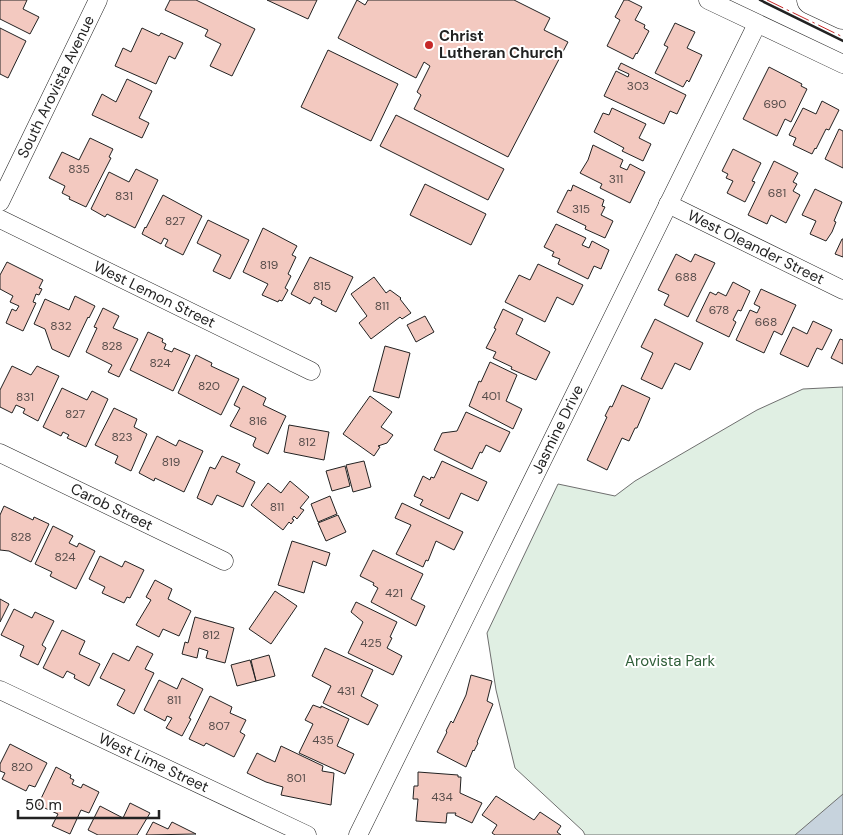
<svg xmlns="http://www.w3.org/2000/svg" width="843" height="835" font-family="'DM Sans',sans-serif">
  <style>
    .green { fill: #e0efe3; stroke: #6f6f6f }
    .water { fill: #c7d3dd; stroke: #6f6f6f }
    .building { fill: #f3c9c0; stroke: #222 }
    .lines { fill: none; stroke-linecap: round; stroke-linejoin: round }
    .street-casing { stroke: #222; stroke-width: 19 }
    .primary-casing { stroke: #222; stroke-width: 29 }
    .street { stroke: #fff; stroke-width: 18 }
    .primary { stroke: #fff; stroke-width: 28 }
    .wall { stroke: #222; stroke-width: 2.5 }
    .power { stroke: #c62828; stroke-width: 1; stroke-dasharray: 18 4 2.5 4; stroke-linecap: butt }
    .poi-dot { fill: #c62828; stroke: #fff; stroke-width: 2 }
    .labels { text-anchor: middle; stroke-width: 4; stroke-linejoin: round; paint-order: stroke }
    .number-label { font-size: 12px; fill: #564c4a }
    .poi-label { font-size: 15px; font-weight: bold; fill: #222; stroke: #fff; text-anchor: start }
    .street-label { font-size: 15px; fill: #222; stroke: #fff }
    .park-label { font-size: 15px; fill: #2f5e38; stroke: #fff }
  </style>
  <rect width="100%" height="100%" fill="#fff"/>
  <path class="green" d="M843 387V835H585L583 831 515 768 496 690 487 633 558 484 615 496 635 481 757 410 803 389Z"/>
  <path class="water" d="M843 794V835H795Z"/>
  <path class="building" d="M0 0H27L23 9 39 17 30 34 0 19Z
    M170 0H196L255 29 232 76 210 66 221 44 205 36 208 30 165 10Z
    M267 0H317L308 19Z
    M357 0 365 5 368 0H514L550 18 544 30 568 42 508 157 414 109 421 95 417 92 430 66 424 62 416 78 338 38Z
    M624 0H628L642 7 635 20 645 25 644 28 649 31 637 54 636 53 633 59 607 46 620 20 615 17Z
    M675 23 695 32 687 48 702 55 689 82 687 80 683 87 655 73 668 47 664 45Z
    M0 28 26 41 8 78 0 74Z
    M142 28 159 36 161 33 183 43 175 59 169 56 156 84 115 66 123 48 131 52Z
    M328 50 398 84 371 141 301 107Z
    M621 63 686 95 677 114 670 111 664 124 604 96 616 71 628 77 629 74 618 69Z
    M769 67 802 84 801 86 807 89 791 122 785 119 777 136 743 119Z
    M127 79 152 91 139 118 149 123 142 138 92 115 102 94 116 102Z
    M822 101 839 110 829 130 826 129 816 149 815 148 812 154 793 145 796 138 789 135 803 108 816 114Z
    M612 108 646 124 639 138 651 144 643 161 622 151 624 148 594 132 603 113 609 115Z
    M396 115 504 169 488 200 380 146Z
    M839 129 843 131V168L825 159Z
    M90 138 113 149 109 157 111 158 86 207 69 199 70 197 62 193 65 186 49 178 62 152 79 160Z
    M593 145 623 160 620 167 627 170 630 164 645 172 630 203 600 188 602 184 580 173 588 160Z
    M733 149 761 163 752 181 755 182 745 202 727 193 733 181 726 178 728 174 722 171Z
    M774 161 798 173 793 182 797 184 793 191 800 195 786 223 771 215 767 224 748 215Z
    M136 169 158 180 135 228 107 214 105 217 91 209 109 172 129 182Z
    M425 184 486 214 471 245 410 215Z
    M573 185 604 200 602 206 605 207 601 215 613 221 605 238 585 229 586 226 557 212 568 190 571 191Z
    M815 189 842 202 834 221 836 222 832 232 826 241 810 234 816 221 802 215Z
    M163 195 202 216 183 255 165 246 168 240 164 238 161 244 142 234 145 227 146 228Z
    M208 220 249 240 230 279 213 271 221 255 197 243Z
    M556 224 586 238 582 245 589 248 592 241 609 250 601 269 594 266 588 279 558 264 560 259 552 256 554 252 544 247Z
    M263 228 297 246 292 255 296 257 288 274 291 276 285 288 288 290 282 301 279 300 278 302 262 295 268 284 243 272Z
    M842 239H843V257L835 254Z
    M676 254 691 262 695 254 715 263 688 317 664 305 669 295 658 290Z
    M310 257 353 277 336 312 321 304 322 301 314 297 310 304 291 294Z
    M7 262 43 280 39 288 42 289 39 295 36 294 33 302 36 303 23 331 6 323 12 309 16 311 19 306 10 302 13 296 0 289V275Z
    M538 264 583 285 573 305 557 297 545 322 505 302 519 275 530 280Z
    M374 277 386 293 390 290 401 298 400 299 411 313 402 319 400 317 371 339 359 323 367 316 351 294Z
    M733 282 750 291 741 311 738 310 733 320 736 322 729 337 696 321 710 292 716 295 718 292 726 296Z
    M761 289 796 305 782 335 774 331 764 353 736 340 750 310 757 313 760 307 754 304Z
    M75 296 95 306 89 318 88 317 69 357 52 349 45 329 34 324 45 299 69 310Z
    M103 308 119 316 113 328 138 339 119 377 108 372 112 365 86 352 97 328 94 327Z
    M503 309 523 319 516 334 550 352 536 380 511 369 512 367 493 358 496 352 486 348 496 329 494 328Z
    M425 316 434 332 416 342 407 325Z
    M655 319 703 343 690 370 675 363 662 389 641 379 653 353 641 347Z
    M813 321 832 330 822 350 817 348 808 367 780 354 793 327 807 334Z
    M148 332 163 339 162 342 166 344 164 349 172 352 174 348 190 355 173 391 130 370Z
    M840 339 843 340V364L831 358Z
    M385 346 410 353 399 398 373 391Z
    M196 355 212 363 211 366 239 379 221 415 178 393Z
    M490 362 517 375 506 401 522 409 513 429 469 406 479 381 481 382Z
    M12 366 31 375 37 366 59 376 38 421 23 413 25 409 16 405 12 413 0 407V390Z
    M622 385 650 398 637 428H635L629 441 622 438 607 470 587 460 607 417 605 416 610 406 612 407Z
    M243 386 266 398 263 405 286 416 268 454 254 447 253 445 256 438 230 426 240 408 234 405Z
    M62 388 87 400 92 391 108 399 86 447 67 438 69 435 63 432 61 436 43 427Z
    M370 396 392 412 381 427 393 435 387 443 378 446 380 447 374 456 343 434Z
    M114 408 137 419 134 427 147 434 131 471 115 463 118 456 95 445Z
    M466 412 510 432 500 452 486 445 482 453 480 452 472 469 434 450 442 433 457 431Z
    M289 425 329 432 324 460 284 452Z
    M157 436 176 446 179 440 203 451 184 492 155 478 154 481 139 473Z
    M222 456 240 464 236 472 255 482 243 507 217 495 212 505 197 498 210 467 215 469Z
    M364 461 371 487 353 492 346 465Z
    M442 461 487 482 478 501 461 493 449 519 420 505 423 500 414 496 423 476 430 480 431 477 434 478Z
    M345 466 350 486 332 491 326 471Z
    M290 481 309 497 300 508 304 510 297 519 294 516 292 519 294 520 291 524 289 522 283 530 251 505 268 483 281 493Z
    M330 496 337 514 318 522 311 504Z
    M402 503 463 532 454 550 436 541 428 561 426 560 423 567 396 554 411 525 395 518Z
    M4 506 33 520 34 517 49 524 31 562 9 551 0 550V515Z
    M338 515 346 532 326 541 318 523Z
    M53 526 73 536 69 543 77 547 79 543 95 551 76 589 50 576 52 572 35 564Z
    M292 541 330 553 326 566 313 561 304 593 278 585Z
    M373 550 423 574 411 599 425 606 416 626 371 602 378 588 373 585 374 583 360 576Z
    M100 556 122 567 125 561 144 570 130 598 127 597 124 603 102 593 105 587 89 579Z
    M155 580 172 589 168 599 191 611 179 636 163 629 159 637 136 625 151 600 146 597Z
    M275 591 297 606 271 644 249 629Z
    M0 599 9 604 0 622Z
    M356 602 397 622 390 637 392 638 387 648 402 656 393 675 348 653 363 622 351 612Z
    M14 609 32 618 35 612 54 621 42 645 46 648 38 665 20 656 24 646 1 635Z
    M195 617 234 628 225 663 206 658 208 651 199 648 197 658 182 654 185 642 188 643Z
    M62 630 85 641 79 654 100 664 89 686 74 678 75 675 67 671 63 678 43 668Z
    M137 646 153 654 145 669 154 673 134 714 117 705 125 690 100 678 113 653 129 661Z
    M325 648 373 670 361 696 378 705 368 725 323 703 331 686 312 676Z
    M269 655 275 676 256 681 251 660Z
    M250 660 256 681 237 686 231 665Z
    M471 675 492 681 487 701 493 704 477 742 478 743 474 751 473 750 466 767 437 752 447 732 446 731 451 721 453 723 466 695Z
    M182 678 203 689 189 718 191 719 182 736 166 728 172 718 167 716 165 721 144 710 159 680 177 689Z
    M210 696 232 707 230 713 246 720 240 732 245 735 234 757 206 743 204 746 189 739Z
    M313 705 321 708V706L349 719 337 746 354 754 345 774 299 753 313 724 305 720Z
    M10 744 47 763 35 787 29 785 26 791 2 779 5 773 0 771V764Z
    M281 746 323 766 322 771 334 773 331 805 281 795 283 787 266 782 247 773 257 753 275 762Z
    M56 767 71 775 70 778 74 780 72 784 81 788 83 784 99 792 89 813 81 810 70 834 52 826 58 814 38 805Z
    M418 772 458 775V777H461L460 793 482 803 472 823 455 815 456 813H447L446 823 416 821 418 799H413L414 786H418Z
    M496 796 534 820 540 812 561 826 557 832 561 835H495L492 833 497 825 482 815Z
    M130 803 150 813 137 835H98L88 830 100 806 123 818Z
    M153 822 168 829 172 822 196 834 146 835Z"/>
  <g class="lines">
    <defs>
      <g id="street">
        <path d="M708 0 843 64"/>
        <path id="s1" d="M0 202 98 0"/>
        <path id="s2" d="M668 204 843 290"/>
        <path id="s3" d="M0 219 311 371"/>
        <path id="s4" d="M0 453 224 561"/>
        <path id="s5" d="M0 690 307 835"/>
        <path id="s6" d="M358 835 757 24"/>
      </g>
      <path id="primary" d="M811 0 843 15"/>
    </defs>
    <use href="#street" class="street-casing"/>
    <use href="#primary" class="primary-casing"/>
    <use href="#street" class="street"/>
    <use href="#primary" class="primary"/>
    <path class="wall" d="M760 0 843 41"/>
    <path class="power" d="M767 0 843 37"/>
  </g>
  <circle class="poi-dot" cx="429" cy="45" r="5"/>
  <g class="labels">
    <g class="number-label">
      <text x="638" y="90">303</text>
      <text x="775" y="108">690</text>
      <text x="79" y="173">835</text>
      <text x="616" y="183">311</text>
      <text x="777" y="197">681</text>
      <text x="124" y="200">831</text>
      <text x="581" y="213">315</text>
      <text x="175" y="225">827</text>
      <text x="269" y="269">819</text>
      <text x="686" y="281">688</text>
      <text x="322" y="290">815</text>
      <text x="382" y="310">811</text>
      <text x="719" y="314">678</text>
      <text x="766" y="326">668</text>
      <text x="61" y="330">832</text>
      <text x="112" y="350">828</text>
      <text x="160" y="367">824</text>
      <text x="209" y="390">820</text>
      <text x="491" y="400">401</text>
      <text x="25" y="401">831</text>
      <text x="75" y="418">827</text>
      <text x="258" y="425">816</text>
      <text x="122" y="441">823</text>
      <text x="307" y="446">812</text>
      <text x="171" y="466">819</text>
      <text x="277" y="511">811</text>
      <text x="21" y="541">828</text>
      <text x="65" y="561">824</text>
      <text x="394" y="597">421</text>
      <text x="211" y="639">812</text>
      <text x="371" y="647">425</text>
      <text x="346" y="695">431</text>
      <text x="174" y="704">811</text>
      <text x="219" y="730">807</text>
      <text x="323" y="744">435</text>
      <text x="22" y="771">820</text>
      <text x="296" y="782">801</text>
      <text x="442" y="801">434</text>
    </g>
    <g class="poi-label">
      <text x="439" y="41">Christ<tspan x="439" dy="17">Lutheran Church</tspan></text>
    </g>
    <g class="street-label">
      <text dy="5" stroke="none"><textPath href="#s1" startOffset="128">South Arovista Avenue</textPath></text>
      <text dy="5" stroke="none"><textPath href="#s2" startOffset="98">West Oleander Street</textPath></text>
      <text dy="5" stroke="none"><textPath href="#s3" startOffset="172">West Lemon Street</textPath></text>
      <text dy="5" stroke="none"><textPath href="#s6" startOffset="452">Jasmine Drive</textPath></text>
      <text dy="5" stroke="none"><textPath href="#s4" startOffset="124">Carob Street</textPath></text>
      <text dy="5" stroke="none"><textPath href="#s5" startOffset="170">West Lime Street</textPath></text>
    </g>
    <g class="park-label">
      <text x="670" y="666">Arovista Park</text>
    </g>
  </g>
  <path d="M18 810v8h141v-8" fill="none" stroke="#222222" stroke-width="2.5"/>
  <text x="25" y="810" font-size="15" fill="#222222" stroke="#ffffff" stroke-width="4" paint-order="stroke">50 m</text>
</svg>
